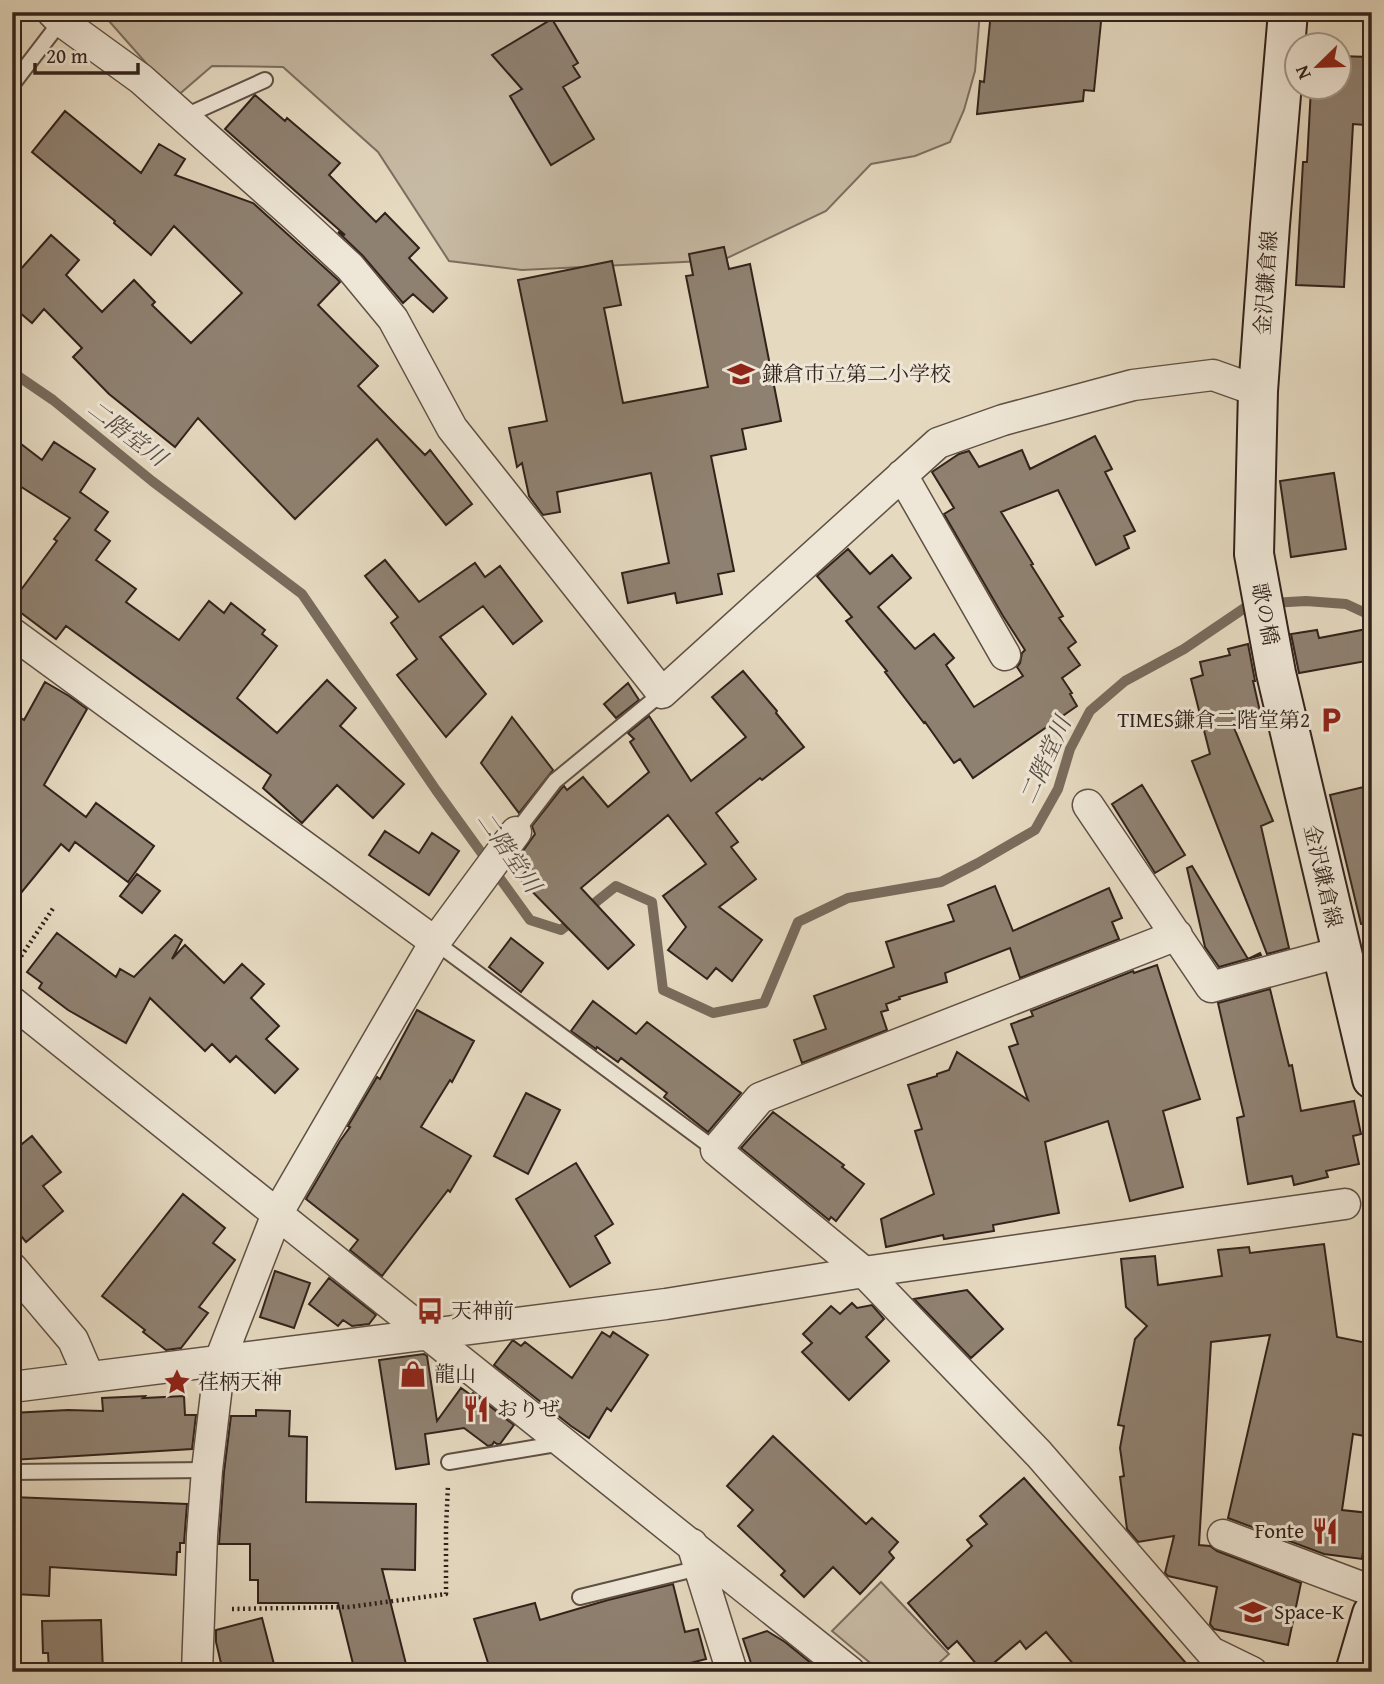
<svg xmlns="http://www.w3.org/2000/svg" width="1384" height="1684" font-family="'Gentium Book Plus','Noto Serif JP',serif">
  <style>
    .green { fill: #c7baa4; stroke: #7c6e60; stroke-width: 2 }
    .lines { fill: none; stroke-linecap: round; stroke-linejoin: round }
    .stream { stroke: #796b5c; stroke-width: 10 }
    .building { fill: #8f8171; stroke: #32221b; stroke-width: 2 }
    .lane-casing { stroke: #5f5044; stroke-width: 18 }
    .street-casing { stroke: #5f5044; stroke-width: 33 }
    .secondary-casing { stroke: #32221b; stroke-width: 42 }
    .path { stroke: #32221b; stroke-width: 4.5; stroke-dasharray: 2 3.5; stroke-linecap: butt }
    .lane { stroke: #eee6d6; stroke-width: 14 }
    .street { stroke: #eee6d6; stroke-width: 30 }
    .secondary { stroke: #eee6d6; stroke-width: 38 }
    .labels { text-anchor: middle; stroke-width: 6; stroke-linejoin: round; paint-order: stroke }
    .street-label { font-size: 21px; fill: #32221b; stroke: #eee6d6 }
    .poi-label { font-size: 21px; fill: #32221b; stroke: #eee6d6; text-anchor: start }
    .water-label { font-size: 23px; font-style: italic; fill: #5b4c41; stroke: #eee6d6 }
  </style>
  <rect width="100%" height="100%" fill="#e5d9c0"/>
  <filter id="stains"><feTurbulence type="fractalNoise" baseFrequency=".00286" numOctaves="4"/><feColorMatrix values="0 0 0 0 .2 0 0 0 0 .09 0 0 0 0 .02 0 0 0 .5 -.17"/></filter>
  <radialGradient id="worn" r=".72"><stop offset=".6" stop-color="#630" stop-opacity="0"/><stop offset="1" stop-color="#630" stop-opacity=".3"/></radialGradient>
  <path class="green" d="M101 12H980L975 71 964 110 950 142 915 156 871 164 826 211 723 260 522 270 449 261 378 152 283 67 212 66 176 97Z
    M881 1582 949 1654 929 1672H881L832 1631Z"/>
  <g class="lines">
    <path class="stream" d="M12 372 53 400 152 481 302 594 436 790 530 920 561 930 616 886 652 902 663 990 713 1013 764 1003 798 922 848 898 941 882 978 863 1035 830 1058 789 1070 749 1090 711 1125 681 1184 649 1249 605H1255
      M1271 603 1306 601 1346 604 1372 616"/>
  </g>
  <path class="building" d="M991 12H1102L1094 91 1084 90 1083 101 977 114 980 81 984 82Z
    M552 19 578 63 573 66 580 77 563 87 594 139 551 165 510 96 522 89 492 55Z
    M1339 56 1369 57 1365 125 1353 124 1344 287 1296 285 1303 162H1307L1311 88H1339Z
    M255 95 285 121 287 118 340 163 329 175 376 222 385 213 419 248 409 258 447 298 433 312 413 294 403 303 363 256 338 232 345 235 225 129Z
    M65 111 141 173 159 144 185 159 175 175 253 203 337 279 340 282 318 305 378 366 358 386 425 455 430 450 472 504 446 525 377 439 295 519 198 418 175 447 109 394 73 357 82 348 44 309 32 323 12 306V279L51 235 79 260 66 275 102 312 134 280 155 302 152 305 191 343 242 293 174 226 151 255 114 223 115 221 32 152Z
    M724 247 729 269 750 264 781 421 742 429 746 449 711 456 734 571 718 574 722 594 677 603 675 593 628 603 622 573 669 563 651 473 557 492 560 512 543 515 529 496 522 463 517 467 509 428 547 421 518 280 612 261 621 305 604 308 623 403 708 387 686 276 693 275 689 254Z
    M1095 436 1112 469 1105 472 1135 531 1124 536 1129 548 1096 565 1058 490 1001 512 1033 564 1031 565 1063 616 1059 618 1076 642 1068 648 1080 665 1062 678 1072 693 1070 694 1077 706 973 778 960 759 954 763 925 722 924 723 885 672 887 671 846 621 852 617 817 576 848 549 870 574 892 555 911 578 878 607 915 649 934 634 954 658 946 665 974 707 1023 676 1017 667 1020 663 1022 653 1025 650 1003 616 944 514 954 508 932 472 959 454 969 451 979 467 1022 450 1030 469Z
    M12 437 42 460 54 442 95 469 80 492 108 512 95 530 110 541 96 560 136 589 126 602 179 640 209 601 224 613 231 603 265 630 262 634 277 646 237 698 277 733 327 680 356 708 340 726 404 784 373 818 337 785 302 823 263 788 271 775 66 626 56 639 12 606V602L57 541 54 539 70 518 12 481Z
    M1334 473 1346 549 1291 557 1280 481Z
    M385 560 419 602 475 563 485 577 500 566 542 621 513 644 483 606 440 637 486 694 446 737 397 675 417 659 391 623 398 617 365 576Z
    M1372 628V660L1299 673 1291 634 1317 630 1319 638Z
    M1248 644 1255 681H1253L1261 716 1232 723 1273 821 1261 826 1289 948 1267 954 1192 761 1210 754 1191 679 1203 675 1200 662 1230 655 1228 649Z
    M743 671 777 711 776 713 804 747 762 780 760 778 716 813 738 842 731 847 756 879 719 907 762 940 732 981 716 968 707 979 668 950 686 927 663 896 706 864 668 815 581 888 634 945 608 969 519 878 529 869 518 858 535 834 532 826 562 788 564 786 567 790 583 777 608 807 649 772 630 742 634 739 628 733 649 716 691 781 746 737 712 697Z
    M45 682 69 696 87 709 44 785 86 817 96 803 154 846 128 882 75 842 69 851 61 844 12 904V712L24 720Z
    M628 683 639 700 616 718 604 704Z
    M512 717 553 770 519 813 481 763Z
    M1142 785 1185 855 1155 873 1112 804Z
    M1372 785V923L1361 924 1330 795Z
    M385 831 419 853 432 833 459 851 429 895 369 855Z
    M1192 866 1248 959 1260 953 1261 955 1219 967 1205 947 1187 868Z
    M137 874 160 891 142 913 120 896Z
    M995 886 1013 931 1109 888 1122 918 1112 922 1119 939 1020 978 1010 948 945 973 947 982 899 997 900 999 886 1004 888 1010 881 1012 887 1030 802 1063 794 1040 826 1029 814 996 894 967 886 942 954 921 948 905Z
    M57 933 116 977 120 969 134 977 175 935 182 940 172 959 185 945 224 983 242 964 264 984 251 998 279 1026 266 1039 298 1069 275 1093 236 1056 230 1062 212 1044 205 1051 150 998 126 1043 68 1010 39 988 42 983 27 972Z
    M511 938 543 963 521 992 489 967Z
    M1157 965 1200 1099 1163 1111 1183 1187 1130 1201 1108 1121 1045 1142 1059 1213 993 1225 994 1231 944 1239 943 1235 886 1247 881 1219 934 1194 915 1131 922 1129 908 1085 937 1076V1074L949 1070 957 1052 1028 1100 1009 1047 1018 1044 1011 1024 1033 1016 1031 1011 1133 971 1134 973Z
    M1270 989 1289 1066 1292 1065 1301 1111 1354 1101 1361 1134 1353 1136 1359 1164 1326 1171 1328 1177 1294 1185 1292 1176 1248 1184 1237 1118 1244 1116 1218 1003Z
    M593 1001 636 1034 647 1022 741 1093 708 1132 664 1097 667 1093 621 1058 618 1062 597 1047 596 1049 571 1031Z
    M417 1010 474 1041 452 1082 450 1080 421 1127 471 1156 450 1192 448 1190 382 1276 350 1250 358 1240 306 1199 340 1141 350 1127 348 1126 377 1077 380 1079Z
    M526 1093 560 1110 528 1174 494 1156Z
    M773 1112 844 1165 842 1167 864 1184 836 1221 831 1217 829 1220 741 1148Z
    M32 1136 61 1172 43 1186 63 1211 26 1242 12 1225V1152Z
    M576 1163 613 1224 595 1236 610 1263 570 1287 516 1199Z
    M183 1194 225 1228 213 1243 235 1260 199 1307 208 1313 181 1348 166 1350 143 1332 145 1330 102 1296Z
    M1324 1244 1337 1337 1372 1344V1425L1367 1424 1365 1436 1353 1434 1342 1510 1369 1513 1362 1559 1324 1554 1228 1518 1270 1335 1211 1342 1199 1545 1210 1546 1217 1551 1301 1583 1288 1645 1214 1629 1210 1624 1217 1587 1168 1576 1165 1573 1174 1536 1138 1542 1127 1529 1120 1477 1124 1476 1120 1448 1124 1426 1118 1425 1135 1339 1147 1326 1126 1307 1121 1259 1155 1256 1158 1285 1222 1276 1218 1250 1249 1247 1250 1253Z
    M275 1271 310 1283 294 1328 260 1317Z
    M329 1278 376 1315 369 1324 352 1326 343 1320 338 1326 309 1304Z
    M967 1290 1003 1329 971 1358 914 1299Z
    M852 1303 857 1308 872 1305 884 1319 866 1337 889 1361 849 1400 802 1352 812 1343 803 1334 831 1306 840 1314Z
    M602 1332 610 1337 613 1332 648 1355 611 1411 607 1408 589 1438 571 1426 494 1365 512 1341H514L521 1346 525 1342 572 1378Z
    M424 1354 427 1356 437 1421 461 1388 471 1395 473 1393 514 1425 500 1444H497L494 1442 492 1445 488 1446 464 1428 425 1434 429 1464 396 1469 379 1360Z
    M145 1396 143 1398 184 1396 185 1415H196L192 1449 12 1460V1413L68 1410 103 1411 102 1398Z
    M256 1410 290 1411 289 1436 307 1437 306 1502 416 1504 415 1570 382 1569 408 1672H355L338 1603H258V1580H250V1544H219L224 1472 231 1416H256Z
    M773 1436 866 1524 872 1518 898 1542 889 1552 894 1558 860 1594 833 1567 804 1597 781 1575 785 1571 738 1526 753 1510 727 1486Z
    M1024 1478 1126 1594 1192 1670 1143 1672H1080L1046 1632 1026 1649 1020 1641 983 1672 957 1641 948 1649 908 1603 972 1546 967 1540 987 1524 980 1516Z
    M12 1497 187 1504 184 1543H180V1552H177L176 1575 50 1567 49 1596 15 1594V1581H12Z
    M673 1584 685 1632 698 1629 706 1659 656 1672H491L474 1619 535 1603 540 1620 608 1600Z
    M262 1618 276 1672H223L216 1642V1630Z
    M101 1620 103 1672H49L48 1653H43L42 1621Z
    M767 1631 785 1642 822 1672H754L743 1639Z"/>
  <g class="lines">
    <defs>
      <path id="lane" d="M12 85 61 21
        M183 117 265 80
        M516 832 555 781 662 693
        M435 942 716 1150
        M449 1462 562 1443
        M12 1472 207 1470
        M580 1597 699 1568"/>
      <path id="street" d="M52 12 61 21 141 79 297 218 350 267 393 319 452 428 662 693 938 443 1003 420 1133 385 1213 375 1258 391
        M902 475 1005 655
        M12 633 435 942
        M1088 805 1211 987 1341 952
        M1177 935 760 1098 716 1150 864 1272 1039 1454 1211 1652 1252 1672
        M12 1002 850 1672
        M12 1268 73 1340 89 1377
        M12 1387 666 1304 864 1272 1345 1204
        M1223 1535 1372 1591
        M692 1544 732 1672
        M197 1672 202 1535 207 1470 220 1360 277 1214 435 942 516 832"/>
      <path id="secondary" d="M1288 12 1270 225 1258 391 1254 554 1276 673 1372 1079
        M1355 1672 1372 1614"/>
    </defs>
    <use href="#lane" class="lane-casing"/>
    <use href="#street" class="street-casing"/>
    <use href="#secondary" class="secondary-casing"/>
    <path class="path" d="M12 970 54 907
      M232 1609 349 1607 446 1594V1528L448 1485"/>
    <use href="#lane" class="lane"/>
    <use href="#street" class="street"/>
    <use href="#secondary" class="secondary"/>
  </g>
  <defs>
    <symbol id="school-bare" viewBox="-9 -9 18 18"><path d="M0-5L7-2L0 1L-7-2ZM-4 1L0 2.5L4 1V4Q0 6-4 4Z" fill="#8f2418" stroke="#eee6d6" stroke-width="2.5" paint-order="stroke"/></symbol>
    <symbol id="parking-bare" viewBox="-9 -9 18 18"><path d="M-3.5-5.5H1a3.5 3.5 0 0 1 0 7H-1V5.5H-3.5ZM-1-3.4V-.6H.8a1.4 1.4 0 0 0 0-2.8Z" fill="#8f2418" stroke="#eee6d6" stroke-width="2.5" paint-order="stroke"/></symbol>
    <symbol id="bus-bare" viewBox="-9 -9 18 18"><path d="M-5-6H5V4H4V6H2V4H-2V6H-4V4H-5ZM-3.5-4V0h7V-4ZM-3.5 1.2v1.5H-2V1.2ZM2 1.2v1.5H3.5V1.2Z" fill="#8f2418" stroke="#eee6d6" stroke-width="2.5" paint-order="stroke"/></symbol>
    <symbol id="shop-bare" viewBox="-9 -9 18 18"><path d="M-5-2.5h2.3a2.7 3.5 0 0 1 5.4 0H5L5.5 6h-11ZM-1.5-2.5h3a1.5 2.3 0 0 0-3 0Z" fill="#8f2418" stroke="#eee6d6" stroke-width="2.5" paint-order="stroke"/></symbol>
    <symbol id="sight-bare" viewBox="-9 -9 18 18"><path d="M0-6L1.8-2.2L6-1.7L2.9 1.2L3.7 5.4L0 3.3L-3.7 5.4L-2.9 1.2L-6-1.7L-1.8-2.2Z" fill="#8f2418" stroke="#eee6d6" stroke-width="2.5" paint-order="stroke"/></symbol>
    <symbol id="restaurant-bare" viewBox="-9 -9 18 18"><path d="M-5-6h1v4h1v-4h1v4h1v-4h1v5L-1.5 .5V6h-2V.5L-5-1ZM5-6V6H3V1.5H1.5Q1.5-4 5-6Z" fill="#8f2418" stroke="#eee6d6" stroke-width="2.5" paint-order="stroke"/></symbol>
  </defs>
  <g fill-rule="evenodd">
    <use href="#school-bare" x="722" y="355" width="38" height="38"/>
    <use href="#parking-bare" x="1312" y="701" width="38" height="38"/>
    <use href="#bus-bare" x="411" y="1292" width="38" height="38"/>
    <use href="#shop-bare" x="394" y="1355" width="38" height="38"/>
    <use href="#sight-bare" x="158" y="1363" width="38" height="38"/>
    <use href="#restaurant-bare" x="457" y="1390" width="38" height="38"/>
    <use href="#restaurant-bare" x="1306" y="1512" width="38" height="38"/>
    <use href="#school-bare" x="1234" y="1593" width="38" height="38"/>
  </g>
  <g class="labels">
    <g class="street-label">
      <text transform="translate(1266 283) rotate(-86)" y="7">金沢鎌倉線</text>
      <text transform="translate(1265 614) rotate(79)" y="7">歌の橋</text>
      <text transform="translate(1323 876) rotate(77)" y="7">金沢鎌倉線</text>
    </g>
    <g class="poi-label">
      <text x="762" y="381">鎌倉市立第二小学校</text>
      <text x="1310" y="727" text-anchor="end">TIMES鎌倉二階堂第2</text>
      <text x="451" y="1318">天神前</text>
      <text x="434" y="1381">龍山</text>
      <text x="198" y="1389">荏柄天神</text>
      <text x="497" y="1416">おりぜ</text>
      <text x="1304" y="1538" text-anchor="end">Fonte</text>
      <text x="1274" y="1619">Space-K</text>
    </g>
    <g class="water-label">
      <text transform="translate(127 433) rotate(37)" y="8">二階堂川</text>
      <text transform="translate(1045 760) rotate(-66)" y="8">二階堂川</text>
      <text transform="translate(509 852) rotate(55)" y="8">二階堂川</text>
    </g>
  </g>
  <rect width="1384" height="1684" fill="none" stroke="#e5d9c0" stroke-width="42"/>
  <rect x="14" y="14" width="1356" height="1656" fill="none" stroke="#32221b" stroke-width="3.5"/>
  <rect x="21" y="21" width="1342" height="1642" fill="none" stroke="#32221b" stroke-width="2"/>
  <g transform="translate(1318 66) rotate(247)"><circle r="33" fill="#eee6d6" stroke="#a3988b" stroke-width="2"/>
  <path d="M0-5L12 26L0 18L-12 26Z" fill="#8f2418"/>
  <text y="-10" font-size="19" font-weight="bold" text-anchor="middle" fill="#32221b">N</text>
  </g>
  <path d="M35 63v10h103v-10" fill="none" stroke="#32221b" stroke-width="3.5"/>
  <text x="46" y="63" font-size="21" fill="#32221b" stroke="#eee6d6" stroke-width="5" paint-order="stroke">20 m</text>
  <rect width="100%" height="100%" filter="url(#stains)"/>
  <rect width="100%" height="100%" fill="url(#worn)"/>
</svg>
